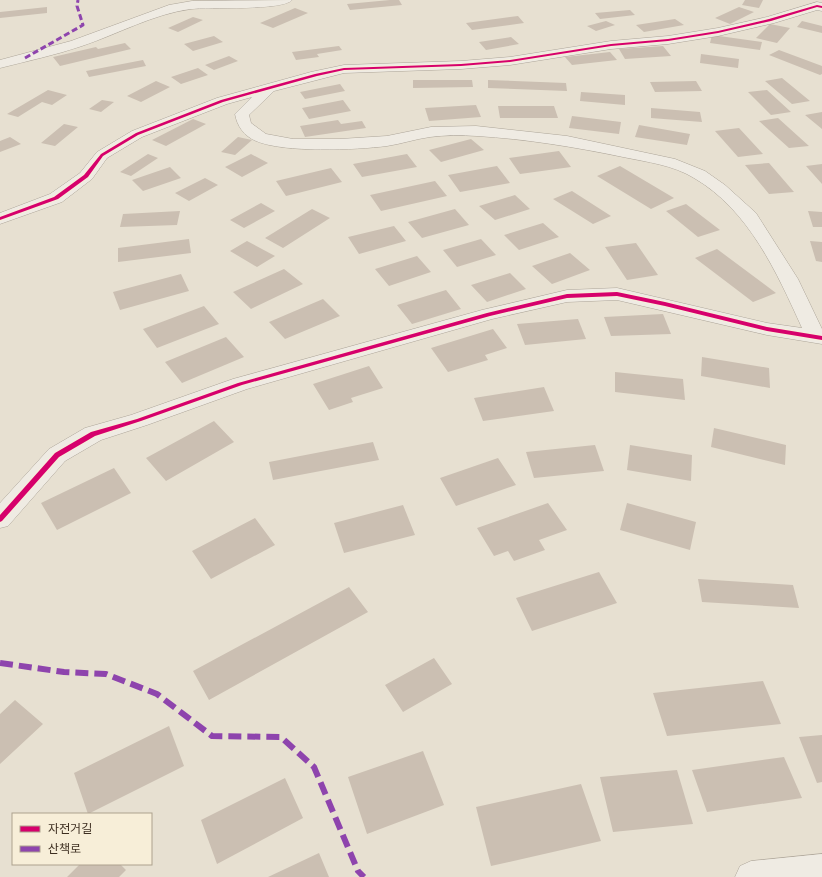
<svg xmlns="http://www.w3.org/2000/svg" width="822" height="877" font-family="Lora,'Noto Sans KR',serif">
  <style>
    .building { fill: #cbbfb2 }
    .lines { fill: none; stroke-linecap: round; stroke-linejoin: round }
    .minor-casing { stroke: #ada599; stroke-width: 1 }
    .minor { fill: #efebe3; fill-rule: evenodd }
    .quiet-far1 { stroke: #8e44ad; stroke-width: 3; stroke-dasharray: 6 3; stroke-linecap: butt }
    .quiet { stroke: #8e44ad; stroke-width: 6; stroke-dasharray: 13 6; stroke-linecap: butt }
    .cycleway-casing { stroke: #f7eed8; stroke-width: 2 }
    .cycleway { fill: #d6006c; fill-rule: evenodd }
  </style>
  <rect width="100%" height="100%" fill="#e7e0d1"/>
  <path class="building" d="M390 0H399L402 5 350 10 347 4Z
    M745 0H763L759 8 742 5Z
    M47 7V13L0 18V12Z
    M739 7 754 12 730 24 715 18Z
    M295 8 308 13 273 28 260 23Z
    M630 10 635 15 600 19 595 13Z
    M518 16 524 23 472 30 466 23Z
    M193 17 203 20 178 32 168 28Z
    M675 19 684 25 644 32 636 25Z
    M606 21 615 25 596 31 587 26Z
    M802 21 822 26V33L797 27Z
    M770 24 790 28 777 43 756 38Z
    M712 35 762 42 760 50 710 43Z
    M214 36 223 42 193 51 184 44Z
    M511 37 519 44 486 50 479 42Z
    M125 43 131 49 60 66 53 57 96 47 98 49Z
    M339 46 342 50 317 54 319 57 296 60 292 52Z
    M663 46 671 56 625 59 619 49Z
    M779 50 822 66V74L820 75 769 55Z
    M610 52 617 60 572 65 565 57Z
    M701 54 739 59 738 68 700 63Z
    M229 56 238 61 214 70 205 65Z
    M143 60 146 66 89 77 86 71Z
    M198 68 208 75 181 84 171 77Z
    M782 78 810 101 792 104 765 81Z
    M413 80H472L473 87 413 88Z
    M488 80 566 83 567 91 488 88Z
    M156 81 170 87 141 102 127 96Z
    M696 81 702 91 655 92 650 82Z
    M340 84 345 91 305 99 300 92Z
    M48 90 67 95 52 105 42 102 18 117 7 114Z
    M767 90 791 112 771 115 748 92Z
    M581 92 625 95V105L580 101Z
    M102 100 114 102 101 112 89 109Z
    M343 100 351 111 309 119 302 108Z
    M476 105 481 117 429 121 425 108Z
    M498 106H554L558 118H500Z
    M651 108 700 112 702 122 651 118Z
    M822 112V129L805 115Z
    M572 116 621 122 619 134 569 128Z
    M778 118 809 146 789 148 759 121Z
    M193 119 206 124 166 146 152 140Z
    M338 120 341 124 362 121 366 128 305 137 300 126Z
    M64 124 78 127 55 146 41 143Z
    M639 125 690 134 687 145 635 137Z
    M739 128 763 154 738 157 715 131Z
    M10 137 21 144 0 152V141Z
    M238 137 252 140 235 155 221 152Z
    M471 139 484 150 441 162 429 150Z
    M559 151 571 167 520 174 509 158Z
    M148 154 158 158 131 176 120 172Z
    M251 154 268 163 242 177 225 167Z
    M407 154 417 167 362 177 353 164Z
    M769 163 794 192 769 194 745 165Z
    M822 164V184L806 166Z
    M497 166 510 183 460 192 448 175Z
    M620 166 674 198 651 209 597 176Z
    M170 167 181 178 143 191 132 180Z
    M331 168 342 182 286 196 276 181Z
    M205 178 218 185 189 201 175 193Z
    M435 181 447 196 381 211 370 195Z
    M572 191 611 216 593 224 553 199Z
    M515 195 530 209 495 220 479 206Z
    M261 203 275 211 244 228 230 220Z
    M686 204 720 230 698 237 666 211Z
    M312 209 330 218 283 248 265 238Z
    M455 209 469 225 422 238 408 222Z
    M180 211 177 225 120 227 123 214Z
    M808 211 822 212V227H813Z
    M543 223 559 237 519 250 504 235Z
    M394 226 406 241 359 254 348 237Z
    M189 239 191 253 118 262V248Z
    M481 239 496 255 457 267 443 250Z
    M247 241 275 256 257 267 230 251Z
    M810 241 822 242V262L816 261Z
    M636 243 658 275 627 280 605 247Z
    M717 249 776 293 753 302 695 258Z
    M570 253 590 270 552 284 532 266Z
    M417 256 431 272 389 286 375 269Z
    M284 269 303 284 251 309 233 292Z
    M510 273 526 289 487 302 471 285Z
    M181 274 189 291 120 310 113 292Z
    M446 290 461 309 412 324 397 305Z
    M323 299 340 316 285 339 269 322Z
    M204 306 219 324 157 348 143 329Z
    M663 314 671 334 611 336 604 317Z
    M578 319 586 339 525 345 517 324Z
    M493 329 507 348 485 355 488 360 448 372 431 348Z
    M226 337 244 357 182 383 165 362Z
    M702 357 769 368 770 388 701 376Z
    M369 366 383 388 351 398 353 402 329 410 313 384Z
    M615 372 683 379 685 400 615 392Z
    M544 387 554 411 483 421 474 398Z
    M214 421 234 442 166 481 146 458Z
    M714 428 786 445 785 465 711 447Z
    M373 442 379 460 273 480 269 462Z
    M595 445 604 471 534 478 526 452Z
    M630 445 692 455 691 481 627 470Z
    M498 458 516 485 456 506 440 478Z
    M114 468 131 493 57 530 41 503Z
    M548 503 567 530 539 540 545 550 514 561 508 551 494 556 477 528Z
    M627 503 696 522 690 550 620 530Z
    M403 505 415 535 344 553 334 523Z
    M255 518 275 545 211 579 192 551Z
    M599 572 617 603 532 631 516 598Z
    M698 579 793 585 799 608 702 602Z
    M349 587 368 612 209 700 193 671Z
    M434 658 452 684 403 712 385 685Z
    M763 681 781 724 667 736 653 693Z
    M15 700 43 724 0 764V714Z
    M169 726 184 766 88 814 74 773Z
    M822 735V782L817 783 799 737Z
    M423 751 444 805 367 834 348 777Z
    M784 757 802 798 707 812 692 770Z
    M677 770 693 824 613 832 600 777Z
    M285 778 303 818 217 864 201 820Z
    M581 784 601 841 491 866 476 807Z
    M319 853 329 877H268Z
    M80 864H120L126 870 119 877H67Z"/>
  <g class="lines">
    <defs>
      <path id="minor" d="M292 0C284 11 207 7 191 9 153 14 118 34 82 46 56 55 27 61 0 68V60L71 41 169 5 192 1Z
        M817 2 822 3V11L817 10 774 23 718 36 668 44 611 49 510 65 461 69 344 73 274 91 249 115 251 123 266 134 293 139H340L387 136 431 127 476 126 567 136 675 159 705 171 725 185 756 213 798 279 822 329V344L767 335 617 300 567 302 492 319 247 389 147 425 101 440 65 461 8 526 0 528V503L49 449 85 428 131 415 233 379 482 310 567 290 617 288 767 323 802 328C777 273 749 210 694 178 673 165 647 162 623 157 575 147 526 139 477 136 462 135 444 135 430 137 415 139 401 144 387 146 356 150 284 153 256 141 244 136 237 126 235 114L252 97 227 104 142 137 107 158 92 179 62 202 0 224V213L50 194 80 173 97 152 132 131 217 98 311 72 344 65 461 61 510 57 611 41 668 36 718 28 767 17Z
        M822 854V877H735L740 866 751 861Z"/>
    </defs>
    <use href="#minor" class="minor-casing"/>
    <use href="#minor" class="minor"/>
    <path class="quiet-far1" d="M25 58 83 25 77 6 78 0"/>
    <path class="quiet" d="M0 663 64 672 106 674 157 694 212 736 281 737 314 767 358 871 364 877"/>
    <defs>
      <path id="cycleway" d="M817 5 822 6V8L817 7 771 21 718 33 668 41 611 46 510 62 461 66 344 70 317 76 223 102 138 135 103 156 88 177 58 199 0 220V217L54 197 84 175 101 154 136 133 221 100 315 74 344 68 461 64 510 60 611 44 668 39 718 31 769 19Z
        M617 292 665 302 767 327 822 336V340L767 331 665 306 617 296 567 298 490 316 242 385 141 421 95 436 59 457 2 521 0 522V515L55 453 91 432 137 419 238 383 487 313 567 294Z"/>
    </defs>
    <use href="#cycleway" class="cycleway-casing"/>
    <use href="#cycleway" class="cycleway"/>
  </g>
  <rect x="12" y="813" width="140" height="52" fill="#f7eed8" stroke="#ada18e"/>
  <rect x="20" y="826" width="20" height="6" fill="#d6006c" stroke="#ada18e"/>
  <text x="48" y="833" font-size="12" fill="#3d2e20">자전거길</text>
  <rect x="20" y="846" width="20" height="6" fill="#8e44ad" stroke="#ada18e"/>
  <text x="48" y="853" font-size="12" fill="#3d2e20">산책로</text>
</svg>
